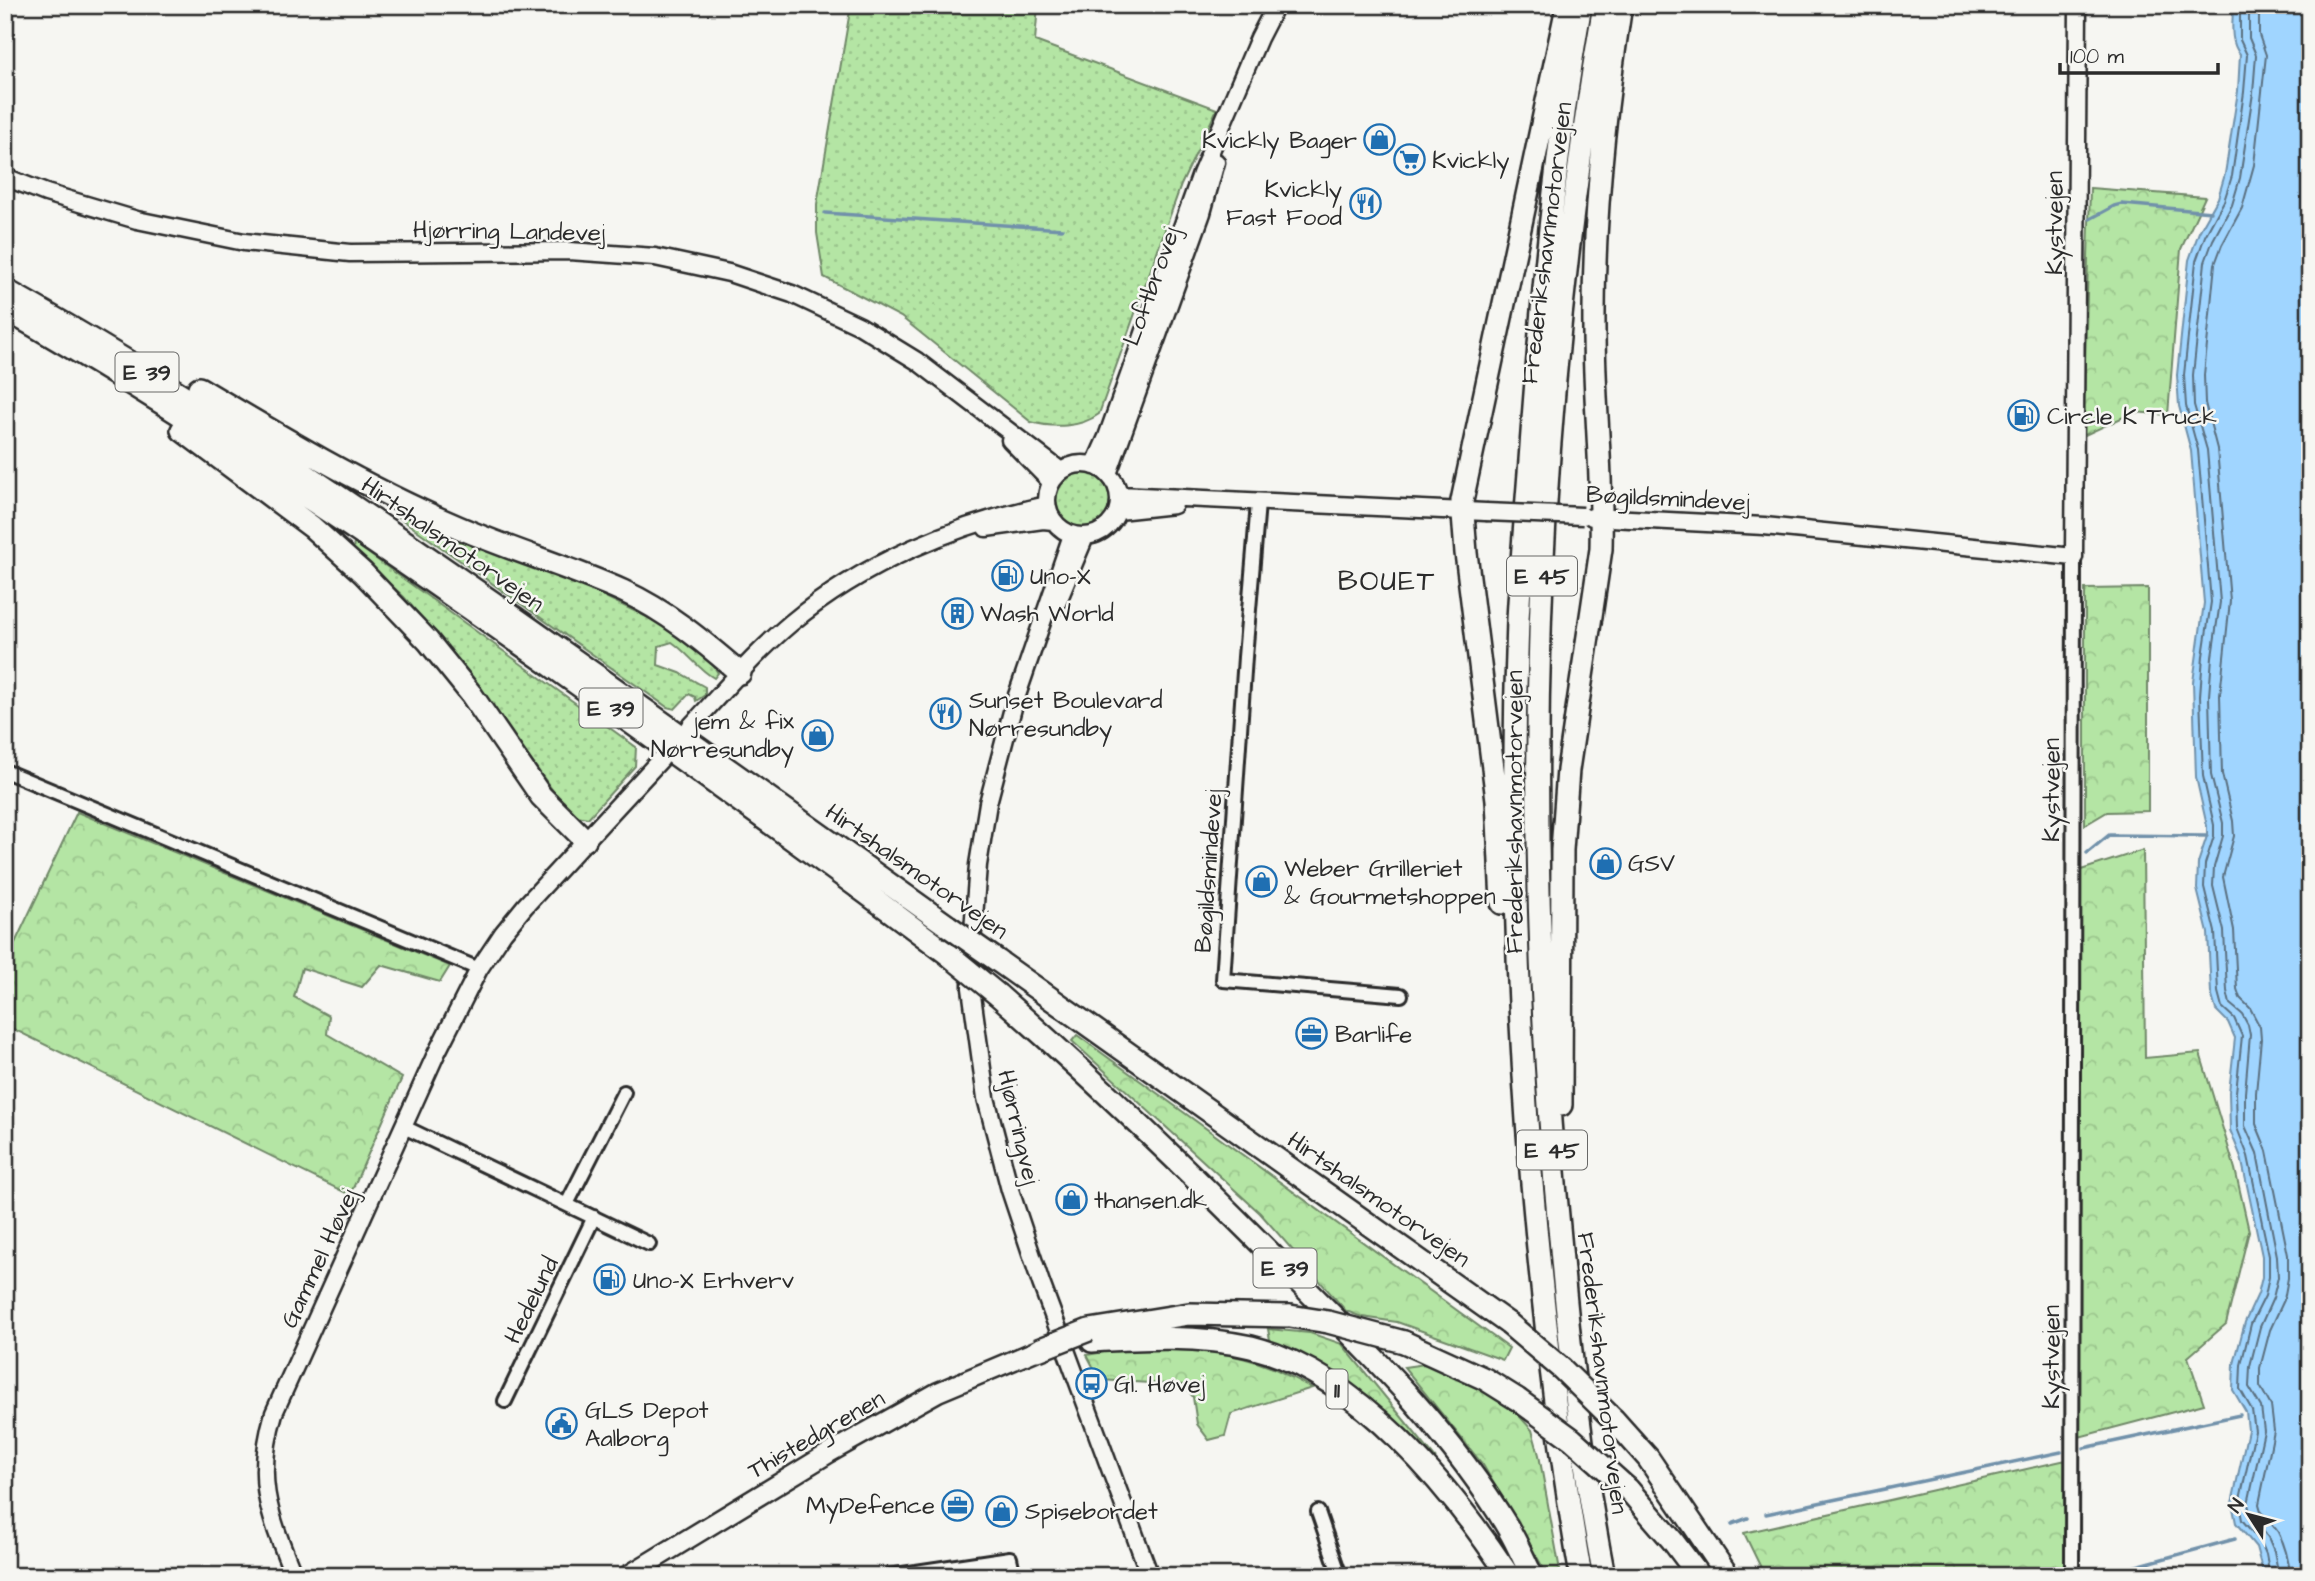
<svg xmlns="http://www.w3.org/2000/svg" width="2315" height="1581" font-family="'Architects Daughter',sans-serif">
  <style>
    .grass { fill: url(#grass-dots); stroke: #708868; stroke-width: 2 }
    .forest { fill: url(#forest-crowns); stroke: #708868; stroke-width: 2 }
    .water { fill: #a0d5ff; stroke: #7191aa; stroke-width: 2 }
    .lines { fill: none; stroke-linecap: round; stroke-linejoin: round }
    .shore { stroke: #5a6f80; stroke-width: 2 }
    .stream { stroke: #7191aa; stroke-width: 3.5 }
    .street-casing { stroke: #2b2b2b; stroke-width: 18 }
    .secondary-casing { stroke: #2b2b2b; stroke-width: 21 }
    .primary-casing { stroke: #2b2b2b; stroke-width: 23 }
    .highway-casing { stroke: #2b2b2b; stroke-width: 26 }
    .street { stroke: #f6f6f2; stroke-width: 12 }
    .secondary { stroke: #f6f6f2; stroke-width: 16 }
    .primary { stroke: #f6f6f2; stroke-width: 18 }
    .highway { stroke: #f6f6f2; stroke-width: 21 }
    .secondary-bridge-casing { stroke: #2b2b2b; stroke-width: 21; stroke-linecap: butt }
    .highway-bridge-casing { stroke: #2b2b2b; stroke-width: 26; stroke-linecap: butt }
    .secondary-bridge { stroke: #f6f6f2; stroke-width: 16 }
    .highway-bridge { stroke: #f6f6f2; stroke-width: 21 }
    .labels { text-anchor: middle; stroke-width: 5; stroke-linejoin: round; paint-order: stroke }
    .shield { fill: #f6f6f2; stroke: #686867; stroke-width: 2 }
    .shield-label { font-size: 23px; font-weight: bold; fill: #2b2b2b }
    .poi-label { font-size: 24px; fill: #2b2b2b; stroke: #f6f6f2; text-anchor: start }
    .street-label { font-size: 24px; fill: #2b2b2b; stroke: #f6f6f2 }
    .quarter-label { font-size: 28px; letter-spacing: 2px; fill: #2b2b2b; stroke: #f6f6f2 }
  </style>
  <defs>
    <pattern id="grass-dots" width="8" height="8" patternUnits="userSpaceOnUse" patternTransform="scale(1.75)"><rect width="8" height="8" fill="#b4e5a4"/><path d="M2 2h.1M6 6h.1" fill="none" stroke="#9bc58d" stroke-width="1.8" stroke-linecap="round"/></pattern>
    <pattern id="forest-crowns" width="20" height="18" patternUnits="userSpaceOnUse" patternTransform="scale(1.75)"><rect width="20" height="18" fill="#b4e5a4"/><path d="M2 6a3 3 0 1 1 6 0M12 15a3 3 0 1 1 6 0" fill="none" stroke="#9bc58d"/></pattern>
  </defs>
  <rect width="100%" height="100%" fill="#f6f6f2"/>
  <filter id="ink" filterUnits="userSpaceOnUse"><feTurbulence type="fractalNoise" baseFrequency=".0143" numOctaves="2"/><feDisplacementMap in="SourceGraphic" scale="14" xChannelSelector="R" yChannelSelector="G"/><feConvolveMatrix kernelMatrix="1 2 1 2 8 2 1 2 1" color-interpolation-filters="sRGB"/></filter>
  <g filter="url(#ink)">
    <path class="grass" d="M851 5H1038L1035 41 1217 109 1181 185 1099 414C1080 428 1053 428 1031 422L901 317 824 277 817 233V204Z
      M1054 500a28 28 0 1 1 56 0a28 28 0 1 1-56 0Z
      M396 510 583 586 657 622 692 642 711 662 718 673 714 678C698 669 688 653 672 642L659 646 658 665 680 673 705 687V695L696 701 695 697 689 694 675 709 667 707 394 514Z
      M354 543 636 747 635 766 588 818 577 816 564 806 465 669 404 597 353 550Z"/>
    <path class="forest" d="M2090 188 2205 197 2181 249 2168 415 2134 412 2083 436Z
      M2148 588V811L2107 812 2085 825V589Z
      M77 812 450 966 440 982 381 965 362 987 302 968 294 997 329 1016 327 1034 402 1078 350 1195 5 1025V964Z
      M2143 850 2145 1058 2200 1053 2235 1169 2249 1231 2226 1324 2188 1357 2204 1404 2079 1437 2081 870Z
      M1077 1035 1509 1348 1503 1360 1397 1322 1362 1317 1346 1311 1260 1213 1072 1041Z
      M1268 1329 1310 1333 1342 1344 1436 1459 1352 1386 1323 1367 1271 1345Z
      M1132 1347C1180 1348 1228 1350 1273 1368 1286 1374 1299 1381 1312 1388L1231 1414 1225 1436 1209 1440 1197 1424 1193 1397 1184 1385 1100 1380 1087 1355Z
      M1425 1364 1465 1379 1513 1409 1532 1430 1539 1455 1561 1576H1548L1483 1465 1404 1367Z
      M2066 1460 2067 1564 2076 1576H1765L1744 1533Z"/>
    <path class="water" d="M2233 5H2310V1576H2264L2256 1547 2236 1523 2232 1503 2248 1430 2246 1412 2233 1390 2234 1364 2245 1322 2258 1294 2262 1277V1256L2241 1157 2230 1130 2229 1092 2235 1038 2228 1022 2216 1010 2211 993 2208 933 2197 889 2198 863 2207 836V826L2196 777 2193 682 2204 603 2191 451 2179 406 2177 375 2189 260 2199 232 2218 198 2225 174 2238 91 2240 54C2229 41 2233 22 2233 5Z"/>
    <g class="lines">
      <path class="shore" d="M2240 5V40L2247 55 2244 92 2232 176 2224 201 2205 236 2196 261 2184 375 2186 406 2198 450 2211 602 2203 656 2200 696 2203 776 2214 825V836L2205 864 2204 887 2215 932 2218 992 2222 1007 2234 1018 2242 1036 2236 1092 2237 1128 2248 1156 2269 1256V1277L2265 1296 2251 1324 2241 1365 2240 1389 2252 1410 2255 1431 2239 1504 2242 1520 2261 1542 2266 1554 2270 1576
        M2249 5V38L2256 55 2253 93 2240 178 2232 205 2213 240 2205 262 2193 375 2194 405 2207 450 2220 602 2212 657 2209 696 2211 775 2223 823V836L2214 867 2213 886 2224 931 2227 991 2230 1004 2242 1014 2248 1025 2250 1035 2245 1093V1126L2257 1153 2277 1256 2278 1277 2273 1298 2260 1327 2250 1366 2249 1387 2261 1407 2264 1431 2248 1504 2251 1517 2268 1537 2274 1551 2279 1576
        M2259 5V35L2266 55 2254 165 2242 208 2222 245 2215 264 2204 375 2205 403 2217 449 2230 601 2220 695 2222 774 2233 821 2234 836 2223 877 2234 930 2237 989 2240 998 2250 1008 2260 1027 2261 1039 2256 1093V1124L2267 1151 2288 1255V1278L2284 1300 2270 1330 2260 1368V1386L2271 1406 2274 1431 2259 1504C2261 1516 2271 1522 2278 1532 2285 1545 2289 1561 2290 1576"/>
      <path class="stream" d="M825 213 1062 229
        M2090 219 2114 206 2122 204 2211 212
        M2087 853 2109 835 2207 836
        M2084 1448 2240 1415
        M1766 1514 2061 1452
        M1732 1524 1748 1518
        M2100 1576 2235 1539"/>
      <defs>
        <path id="street" d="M1258 503 1245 657 1223 980 1401 995
          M5 771 479 969
          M404 1127 649 1244
          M567 1204 624 1092
          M505 1401 594 1217
          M1318 1512 1340 1576
          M889 1576 1010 1558 1014 1576
          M2072 1576 2074 557"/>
        <path id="secondary" d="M5 177 46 193 137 220 244 242 350 253 569 251 655 257 729 273 792 294 860 326 917 361 1061 471
          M1010 440 1051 482
          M1047 500a36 36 0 1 1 72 0a36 36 0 1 1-72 0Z
          M1094 466 1107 437 1201 174 1259 38 1276 5
          M1108 474 1202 213 1216 162
          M1119 495 1486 512
          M1118 511 1174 505
          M1592 517 1764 526 2074 557 2078 5
          M986 528 1043 520 1053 521
          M1072 535 1014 704 988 803 978 865 971 957V988L986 1098 1010 1190 1041 1283 1150 1576
          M1056 606 1085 537
          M690 727C723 692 754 654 791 623 863 563 956 524 1047 505
          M294 1576C269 1513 254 1481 274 1413L436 1054 479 969 503 933 525 906 661 759"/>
        <path id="primary" d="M627 1576 829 1453 938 1392 1038 1350"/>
        <path id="highway" d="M1581 5C1555 151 1542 298 1531 446 1527 504 1521 562 1518 620 1510 826 1517 1033 1537 1238 1548 1351 1561 1464 1581 1576
          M5 290C200 399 384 525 566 654 694 745 821 835 948 926
          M5 309C194 417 372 539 549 664 683 760 817 855 949 955
          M199 388C281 437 363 486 451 524 507 549 567 566 623 591 667 611 704 642 740 673
          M182 430 312 527 363 573 428 641 471 694 541 796 585 840
          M1502 903 1497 800 1466 553 1462 501 1567 7
          M998 961 1509 1324
          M998 995C1097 1082 1192 1174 1285 1268 1366 1349 1449 1429 1508 1528 1517 1543 1524 1560 1532 1576
          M1561 1105 1562 850 1568 770 1601 549C1603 476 1594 403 1594 330 1593 221 1604 113 1621 5
          M1090 1330 1189 1314 1290 1316
          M1092 1341C1145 1338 1198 1335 1251 1347 1357 1373 1452 1489 1509 1576
          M1404 1342 1485 1379 1517 1399
          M1614 1420 1648 1458 1728 1576
          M1628 1489 1672 1540 1699 1576
          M1604 1576C1582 1464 1570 1351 1560 1238 1520 828 1533 411 1604 5"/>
      </defs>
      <use href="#street" class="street-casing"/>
      <use href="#secondary" class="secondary-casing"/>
      <use href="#primary" class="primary-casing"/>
      <use href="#highway" class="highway-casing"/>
      <use href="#street" class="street"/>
      <use href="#secondary" class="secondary"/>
      <use href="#primary" class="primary"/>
      <use href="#highway" class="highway"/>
      <defs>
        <path id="secondary-bridge" d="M1486 512 1583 516"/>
        <path id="highway-bridge" d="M948 926 998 961
          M949 955 998 995
          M1290 1316 1328 1322 1404 1342
          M1509 1324 1562 1369 1614 1420
          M1038 1350 1089 1330
          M1517 1399 1572 1439 1628 1489"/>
      </defs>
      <use href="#secondary-bridge" class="secondary-bridge-casing"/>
      <use href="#highway-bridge" class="highway-bridge-casing"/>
      <use href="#secondary-bridge" class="secondary-bridge"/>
      <use href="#highway-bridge" class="highway-bridge"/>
    </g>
  </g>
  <defs>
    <symbol id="shop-ring" viewBox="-11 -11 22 22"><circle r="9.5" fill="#f6f6f2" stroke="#1f6fb2" stroke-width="1.5"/><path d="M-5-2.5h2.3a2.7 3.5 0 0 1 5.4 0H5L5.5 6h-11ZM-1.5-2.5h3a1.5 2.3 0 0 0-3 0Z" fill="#1f6fb2"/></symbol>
    <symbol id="supermarket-ring" viewBox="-11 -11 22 22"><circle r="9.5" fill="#f6f6f2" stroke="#1f6fb2" stroke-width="1.5"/><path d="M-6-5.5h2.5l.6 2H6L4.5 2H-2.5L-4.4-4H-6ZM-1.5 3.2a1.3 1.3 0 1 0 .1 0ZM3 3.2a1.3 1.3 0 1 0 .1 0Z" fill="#1f6fb2"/></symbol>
    <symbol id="restaurant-ring" viewBox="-11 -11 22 22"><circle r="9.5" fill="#f6f6f2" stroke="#1f6fb2" stroke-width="1.5"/><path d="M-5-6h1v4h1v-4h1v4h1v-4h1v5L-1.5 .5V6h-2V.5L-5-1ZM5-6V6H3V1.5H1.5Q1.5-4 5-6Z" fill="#1f6fb2"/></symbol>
    <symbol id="fuel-ring" viewBox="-11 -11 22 22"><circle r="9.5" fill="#f6f6f2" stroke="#1f6fb2" stroke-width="1.5"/><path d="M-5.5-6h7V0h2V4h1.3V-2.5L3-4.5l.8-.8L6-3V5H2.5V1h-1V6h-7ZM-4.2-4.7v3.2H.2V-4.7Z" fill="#1f6fb2"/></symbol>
    <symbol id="building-ring" viewBox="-11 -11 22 22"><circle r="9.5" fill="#f6f6f2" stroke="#1f6fb2" stroke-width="1.5"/><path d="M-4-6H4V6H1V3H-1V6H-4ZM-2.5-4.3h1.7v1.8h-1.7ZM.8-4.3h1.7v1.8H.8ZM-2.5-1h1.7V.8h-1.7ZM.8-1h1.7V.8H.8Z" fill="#1f6fb2"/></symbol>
    <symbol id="office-ring" viewBox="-11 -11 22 22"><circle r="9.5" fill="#f6f6f2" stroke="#1f6fb2" stroke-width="1.5"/><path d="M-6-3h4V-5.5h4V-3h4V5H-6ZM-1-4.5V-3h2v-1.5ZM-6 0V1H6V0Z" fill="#1f6fb2"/></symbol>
    <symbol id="bus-ring" viewBox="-11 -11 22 22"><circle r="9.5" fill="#f6f6f2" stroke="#1f6fb2" stroke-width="1.5"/><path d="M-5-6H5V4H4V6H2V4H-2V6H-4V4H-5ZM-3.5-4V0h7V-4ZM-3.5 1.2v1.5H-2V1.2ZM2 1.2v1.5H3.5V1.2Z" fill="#1f6fb2"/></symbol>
    <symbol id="civic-ring" viewBox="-11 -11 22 22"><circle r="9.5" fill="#f6f6f2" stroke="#1f6fb2" stroke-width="1.5"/><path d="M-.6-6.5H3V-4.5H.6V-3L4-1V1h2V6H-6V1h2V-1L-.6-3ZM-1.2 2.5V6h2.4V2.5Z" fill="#1f6fb2"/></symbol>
  </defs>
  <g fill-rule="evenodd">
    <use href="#shop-ring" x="1362" y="122" width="35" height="35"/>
    <use href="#supermarket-ring" x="1392" y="142" width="35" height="35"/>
    <use href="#restaurant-ring" x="1348" y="186" width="35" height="35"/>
    <use href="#fuel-ring" x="2006" y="398" width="35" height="35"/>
    <use href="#fuel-ring" x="990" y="558" width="35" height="35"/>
    <use href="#building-ring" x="940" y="596" width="35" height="35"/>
    <use href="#restaurant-ring" x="928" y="696" width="35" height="35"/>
    <use href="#shop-ring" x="800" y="718" width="35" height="35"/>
    <use href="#shop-ring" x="1588" y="846" width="35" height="35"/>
    <use href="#shop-ring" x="1244" y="864" width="35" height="35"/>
    <use href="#office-ring" x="1294" y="1016" width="35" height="35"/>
    <use href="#shop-ring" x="1054" y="1182" width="35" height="35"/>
    <use href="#fuel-ring" x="592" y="1262" width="35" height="35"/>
    <use href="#bus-ring" x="1074" y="1366" width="35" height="35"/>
    <use href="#civic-ring" x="544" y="1406" width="35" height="35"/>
    <use href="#office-ring" x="940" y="1488" width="35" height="35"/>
    <use href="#shop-ring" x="984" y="1494" width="35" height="35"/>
  </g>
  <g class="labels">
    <g class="shield">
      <rect x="115.5" y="352.5" width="63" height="39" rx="5"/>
      <rect x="1507" y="556.5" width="70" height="39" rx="5"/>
      <rect x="579.5" y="688.5" width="63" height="39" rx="5"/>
      <rect x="1517" y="1130.5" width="70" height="39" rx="5"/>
      <rect x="1253.5" y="1248.5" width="63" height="39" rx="5"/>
      <rect x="1326.5" y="1369.5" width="21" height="39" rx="5"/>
    </g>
    <g class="shield-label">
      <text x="147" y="380">E 39</text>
      <text x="1542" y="584">E 45</text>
      <text x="611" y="716">E 39</text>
      <text x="1552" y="1158">E 45</text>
      <text x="1285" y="1276">E 39</text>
      <text x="1337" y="1397">11</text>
    </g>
    <g class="poi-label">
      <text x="1357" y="148" text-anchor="end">Kvickly Bager</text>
      <text x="1432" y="168">Kvickly</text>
      <text x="1342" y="197" text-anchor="end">Kvickly<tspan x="1342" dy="28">Fast Food</tspan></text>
      <text x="2047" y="424">Circle K Truck</text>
      <text x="1030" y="584">Uno-X</text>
      <text x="980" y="621">Wash World</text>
      <text x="969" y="708">Sunset Boulevard<tspan x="969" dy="28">Nørresundby</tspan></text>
      <text x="794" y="729" text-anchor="end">jem &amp; fix<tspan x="794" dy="28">Nørresundby</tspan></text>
      <text x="1628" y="871">GSV</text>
      <text x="1284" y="876">Weber Grilleriet<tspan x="1284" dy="28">&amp; Gourmetshoppen</tspan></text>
      <text x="1335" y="1042">Barlife</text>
      <text x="1094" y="1208">thansen.dk</text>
      <text x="633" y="1288">Uno-X Erhverv</text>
      <text x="1114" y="1392">Gl. Høvej</text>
      <text x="585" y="1418">GLS Depot<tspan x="585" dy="28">Aalborg</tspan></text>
      <text x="935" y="1513" text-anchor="end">MyDefence</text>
      <text x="1025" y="1519">Spisebordet</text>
    </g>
    <g class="street-label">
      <text transform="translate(2054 223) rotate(-90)" y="8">Kystvejen</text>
      <text transform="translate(509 231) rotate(1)" y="8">Hjørring Landevej</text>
      <text transform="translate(1546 243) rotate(-83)" y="8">Frederikshavnmotorvejen</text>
      <text transform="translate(1151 286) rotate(-70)" y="8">Loftbrovej</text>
      <text transform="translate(1668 498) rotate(3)" y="8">Bøgildsmindevej</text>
      <text transform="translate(453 544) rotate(35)" y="8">Hirtshalsmotorvejen</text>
      <text transform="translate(2051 790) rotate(-90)" y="8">Kystvejen</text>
      <text transform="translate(1514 812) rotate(-90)" y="8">Frederikshavnmotorvejen</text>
      <text transform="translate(917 871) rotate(35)" y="8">Hirtshalsmotorvejen</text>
      <text transform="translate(1208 871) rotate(-86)" y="8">Bøgildsmindevej</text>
      <text transform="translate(1019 1127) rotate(77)" y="8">Hjørringvej</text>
      <text transform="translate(1379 1199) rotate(35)" y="8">Hirtshalsmotorvejen</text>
      <text transform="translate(319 1258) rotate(-65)" y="8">Gammel Høvej</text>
      <text transform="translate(531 1300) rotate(-64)" y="8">Hedelund</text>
      <text transform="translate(2051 1357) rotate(-90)" y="8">Kystvejen</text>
      <text transform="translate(1603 1373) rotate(83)" y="8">Frederikshavnmotorvejen</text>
      <text transform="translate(816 1434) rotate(-30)" y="8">Thistedgrenen</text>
    </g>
    <g class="quarter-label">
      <text x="1387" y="590">BOUET</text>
    </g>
  </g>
  <rect width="2315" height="1581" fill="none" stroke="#f6f6f2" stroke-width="28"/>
  <rect x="14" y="14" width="2287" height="1553" fill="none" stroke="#2b2b2b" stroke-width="2.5" filter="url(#ink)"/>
  <g transform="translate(2249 1515) rotate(306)" stroke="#f6f6f2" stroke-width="5" paint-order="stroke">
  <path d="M0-5L12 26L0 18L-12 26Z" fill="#2b2b2b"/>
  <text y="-10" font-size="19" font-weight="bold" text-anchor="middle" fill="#2b2b2b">N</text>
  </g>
  <path d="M2060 63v10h158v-10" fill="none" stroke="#2b2b2b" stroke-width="3.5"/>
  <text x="2070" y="63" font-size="21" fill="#2b2b2b" stroke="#f6f6f2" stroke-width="5" paint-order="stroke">100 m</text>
</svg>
